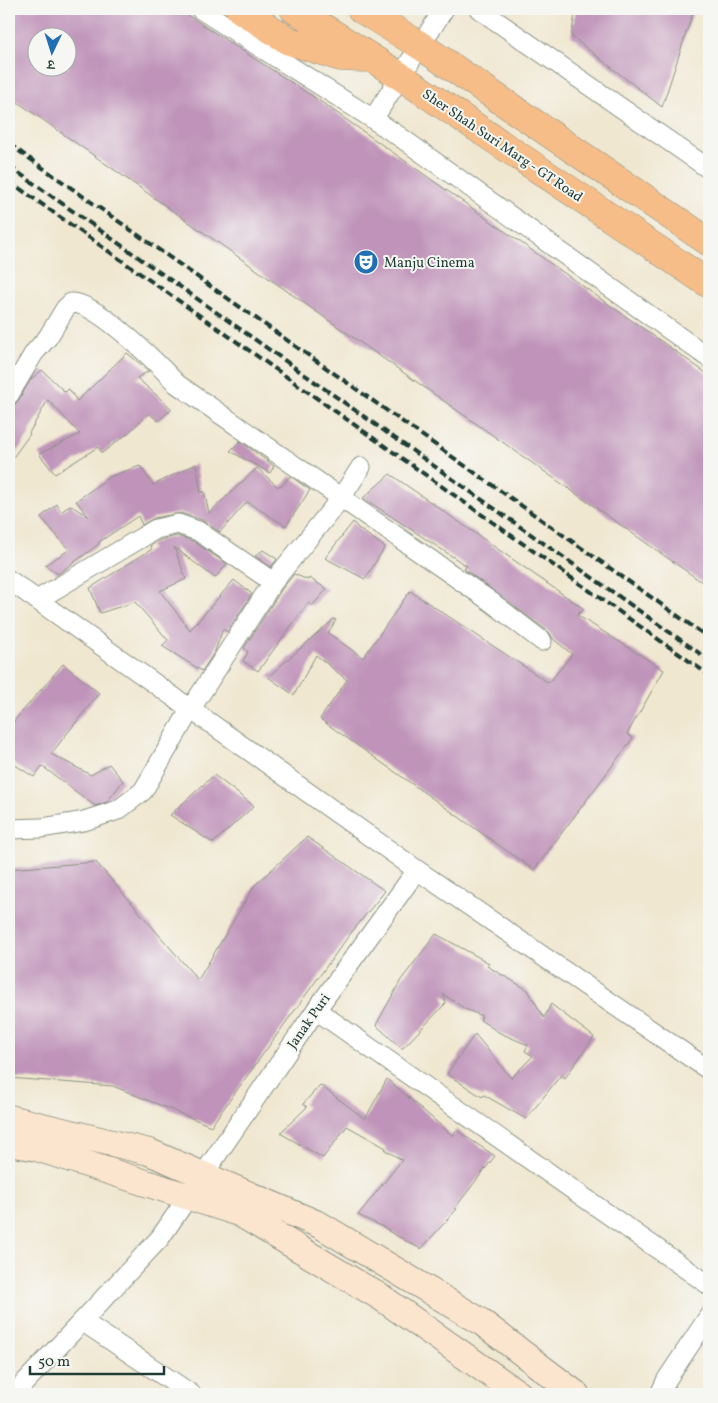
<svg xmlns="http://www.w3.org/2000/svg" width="718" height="1403" font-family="Vollkorn,'Noto Serif Devanagari',serif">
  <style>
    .building { fill: #c094ba; fill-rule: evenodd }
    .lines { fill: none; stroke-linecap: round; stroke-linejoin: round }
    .street-casing { stroke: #889282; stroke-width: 21 }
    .secondary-casing { stroke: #889282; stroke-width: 28 }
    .primary-casing { stroke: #889282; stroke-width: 29 }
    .street { stroke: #fff; stroke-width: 19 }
    .secondary { stroke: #fce5cf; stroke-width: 26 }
    .primary { stroke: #f7bd88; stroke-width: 28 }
    .rail { stroke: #1f3d34; stroke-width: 4; stroke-dasharray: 8 4; stroke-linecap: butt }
    .labels { text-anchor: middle; stroke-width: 4; stroke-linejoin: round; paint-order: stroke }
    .street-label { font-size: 14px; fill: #1f3d34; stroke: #f6f6f2 }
    .poi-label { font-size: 14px; fill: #1f3d34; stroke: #f6f6f2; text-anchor: start }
  </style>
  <rect width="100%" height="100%" fill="#f6f6f2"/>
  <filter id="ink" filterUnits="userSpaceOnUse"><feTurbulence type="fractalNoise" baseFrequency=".02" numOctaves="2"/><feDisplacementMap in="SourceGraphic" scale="10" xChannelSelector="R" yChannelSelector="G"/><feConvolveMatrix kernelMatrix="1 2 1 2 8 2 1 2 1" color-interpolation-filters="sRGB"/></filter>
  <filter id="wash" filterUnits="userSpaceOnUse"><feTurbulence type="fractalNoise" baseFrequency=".0096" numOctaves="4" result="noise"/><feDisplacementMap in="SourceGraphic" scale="20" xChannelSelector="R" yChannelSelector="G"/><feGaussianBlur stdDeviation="1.12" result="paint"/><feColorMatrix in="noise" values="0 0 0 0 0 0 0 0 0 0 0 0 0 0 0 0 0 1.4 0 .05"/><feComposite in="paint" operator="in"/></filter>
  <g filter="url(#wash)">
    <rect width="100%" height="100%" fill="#f0e7d0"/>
    <g id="blocks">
      <path class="building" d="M9 9H178L317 99 709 375V587L9 96ZM38 38H68V68H38Z
        M576 9H694L662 107 571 36Z
        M127 353 149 371 137 378 172 409 158 421 149 413 127 434 102 453 98 447 55 474 39 454 80 434 48 400 29 433 30 434 9 463V406L14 405 18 401 31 379 42 370 65 392 69 389 77 401Z
        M240 441 274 466 270 473 230 451Z
        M196 464 201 493 204 491 209 513 257 468 278 487 280 485 282 486 290 476 310 490 286 526 247 502 220 532 202 520 181 513 154 518 142 525 138 516 99 542V544L58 574 45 565 69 550 41 517 57 504 61 512 70 505 89 517 76 501 109 477 140 466 153 485Z
        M390 474 584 609 577 615 664 670 627 734 633 738 534 870 320 719 347 680 316 655 294 695 268 677 334 619 336 620 328 633 363 658 410 591 549 683 572 654 553 639 549 632 464 569 467 566 363 498Z
        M353 522 359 529 385 547 365 579 325 558Z
        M177 536 193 541 227 564 215 578 174 547 186 579 160 591 190 630 234 580 252 594 227 632 223 629 215 651 202 671 162 646 168 640 135 602 100 613 90 588 152 549 150 546 160 540Z
        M263 550 277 559 271 567 255 556Z
        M294 574 308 580 309 578 327 589 312 606 308 603 258 671 243 661 248 652 244 648 282 589Z
        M63 664 99 693 51 754 91 775 109 764 123 781 107 802 95 806 42 766 34 777 9 761V727Z
        M214 775 254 806 213 843 170 815Z
        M307 837 385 891 347 938 211 1126 113 1086 9 1078V869L96 862 198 980 255 885Z
        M436 934 489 963 487 966 528 990 544 1018 551 1004 594 1037 565 1078 561 1075 526 1119 484 1095 482 1097 447 1074 475 1034 511 1078 533 1056 525 1051 528 1045 500 1033 480 1020 482 1016 465 1009 443 994 446 1003 402 1049 376 1025 401 980Z
        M387 1079 453 1136 456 1130 495 1156 455 1208 457 1209 421 1249 388 1231 389 1230 358 1215 402 1160 385 1150 386 1148 347 1126 323 1158 280 1133 307 1107 303 1104 320 1085 365 1119Z"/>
    </g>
  </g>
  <g filter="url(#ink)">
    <use href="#blocks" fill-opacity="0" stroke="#889282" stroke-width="1"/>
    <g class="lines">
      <defs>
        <path id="street" d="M200 9 373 119
          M444 9 373 119 400 137 709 358
          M479 9 709 169
          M9 395 34 353 48 337 65 309 71 303C95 300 160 366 177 384L490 601 542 641
          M9 580 417 870 709 1070
          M37 600 156 529 178 524 198 531 273 582
          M9 829 42 828 84 821 118 810 143 791 190 710 273 582 341 498 361 467
          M316 1010 709 1285
          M82 1321 191 1394
          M14 1394 160 1238 316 1010 417 870
          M660 1394 667 1379 709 1316"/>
        <path id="secondary" d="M9 1118 149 1152 320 1225 480 1321 576 1394
          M9 1143 37 1148 239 1213 382 1298 519 1394"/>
        <path id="primary" d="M240 9 289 41 340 57 363 58
          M294 9 400 76 709 284
          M361 9 421 46 709 242"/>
      </defs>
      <use href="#street" class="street-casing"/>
      <use href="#secondary" class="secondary-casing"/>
      <use href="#primary" class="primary-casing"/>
      <use href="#street" class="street"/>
      <use href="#secondary" class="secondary"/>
      <use href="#primary" class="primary"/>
      <path class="rail" d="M9 144 709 638
        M9 166 709 660
        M9 181 709 675"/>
    </g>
  </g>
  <defs>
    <symbol id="theatre-disc" viewBox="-11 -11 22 22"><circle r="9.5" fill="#1f6fb2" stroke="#f6f6f2"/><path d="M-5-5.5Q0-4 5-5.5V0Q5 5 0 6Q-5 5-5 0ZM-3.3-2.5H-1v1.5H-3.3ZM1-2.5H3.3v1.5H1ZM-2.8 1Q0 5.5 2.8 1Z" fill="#fff"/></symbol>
  </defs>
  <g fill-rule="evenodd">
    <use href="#theatre-disc" x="352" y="248" width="28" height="28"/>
  </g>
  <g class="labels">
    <g class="street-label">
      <text transform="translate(503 145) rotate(34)" y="5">Sher Shah Suri Marg - GT Road</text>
      <text transform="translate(308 1021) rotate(-55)" y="5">Janak Puri</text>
    </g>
    <g class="poi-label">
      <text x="384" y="267">Manju Cinema</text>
    </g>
  </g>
  <rect width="718" height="1403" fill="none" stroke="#f6f6f2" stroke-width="30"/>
  <g transform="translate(52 52) rotate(184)"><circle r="24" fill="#f6f6f2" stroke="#a0aca6"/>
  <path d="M0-4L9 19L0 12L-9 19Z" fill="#1f6fb2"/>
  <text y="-8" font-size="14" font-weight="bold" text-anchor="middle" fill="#1f3d34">उ</text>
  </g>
  <path d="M30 1366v8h134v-8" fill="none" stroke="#1f3d34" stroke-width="2.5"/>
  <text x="38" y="1366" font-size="15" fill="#1f3d34" stroke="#f6f6f2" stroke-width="4" paint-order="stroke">50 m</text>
</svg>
